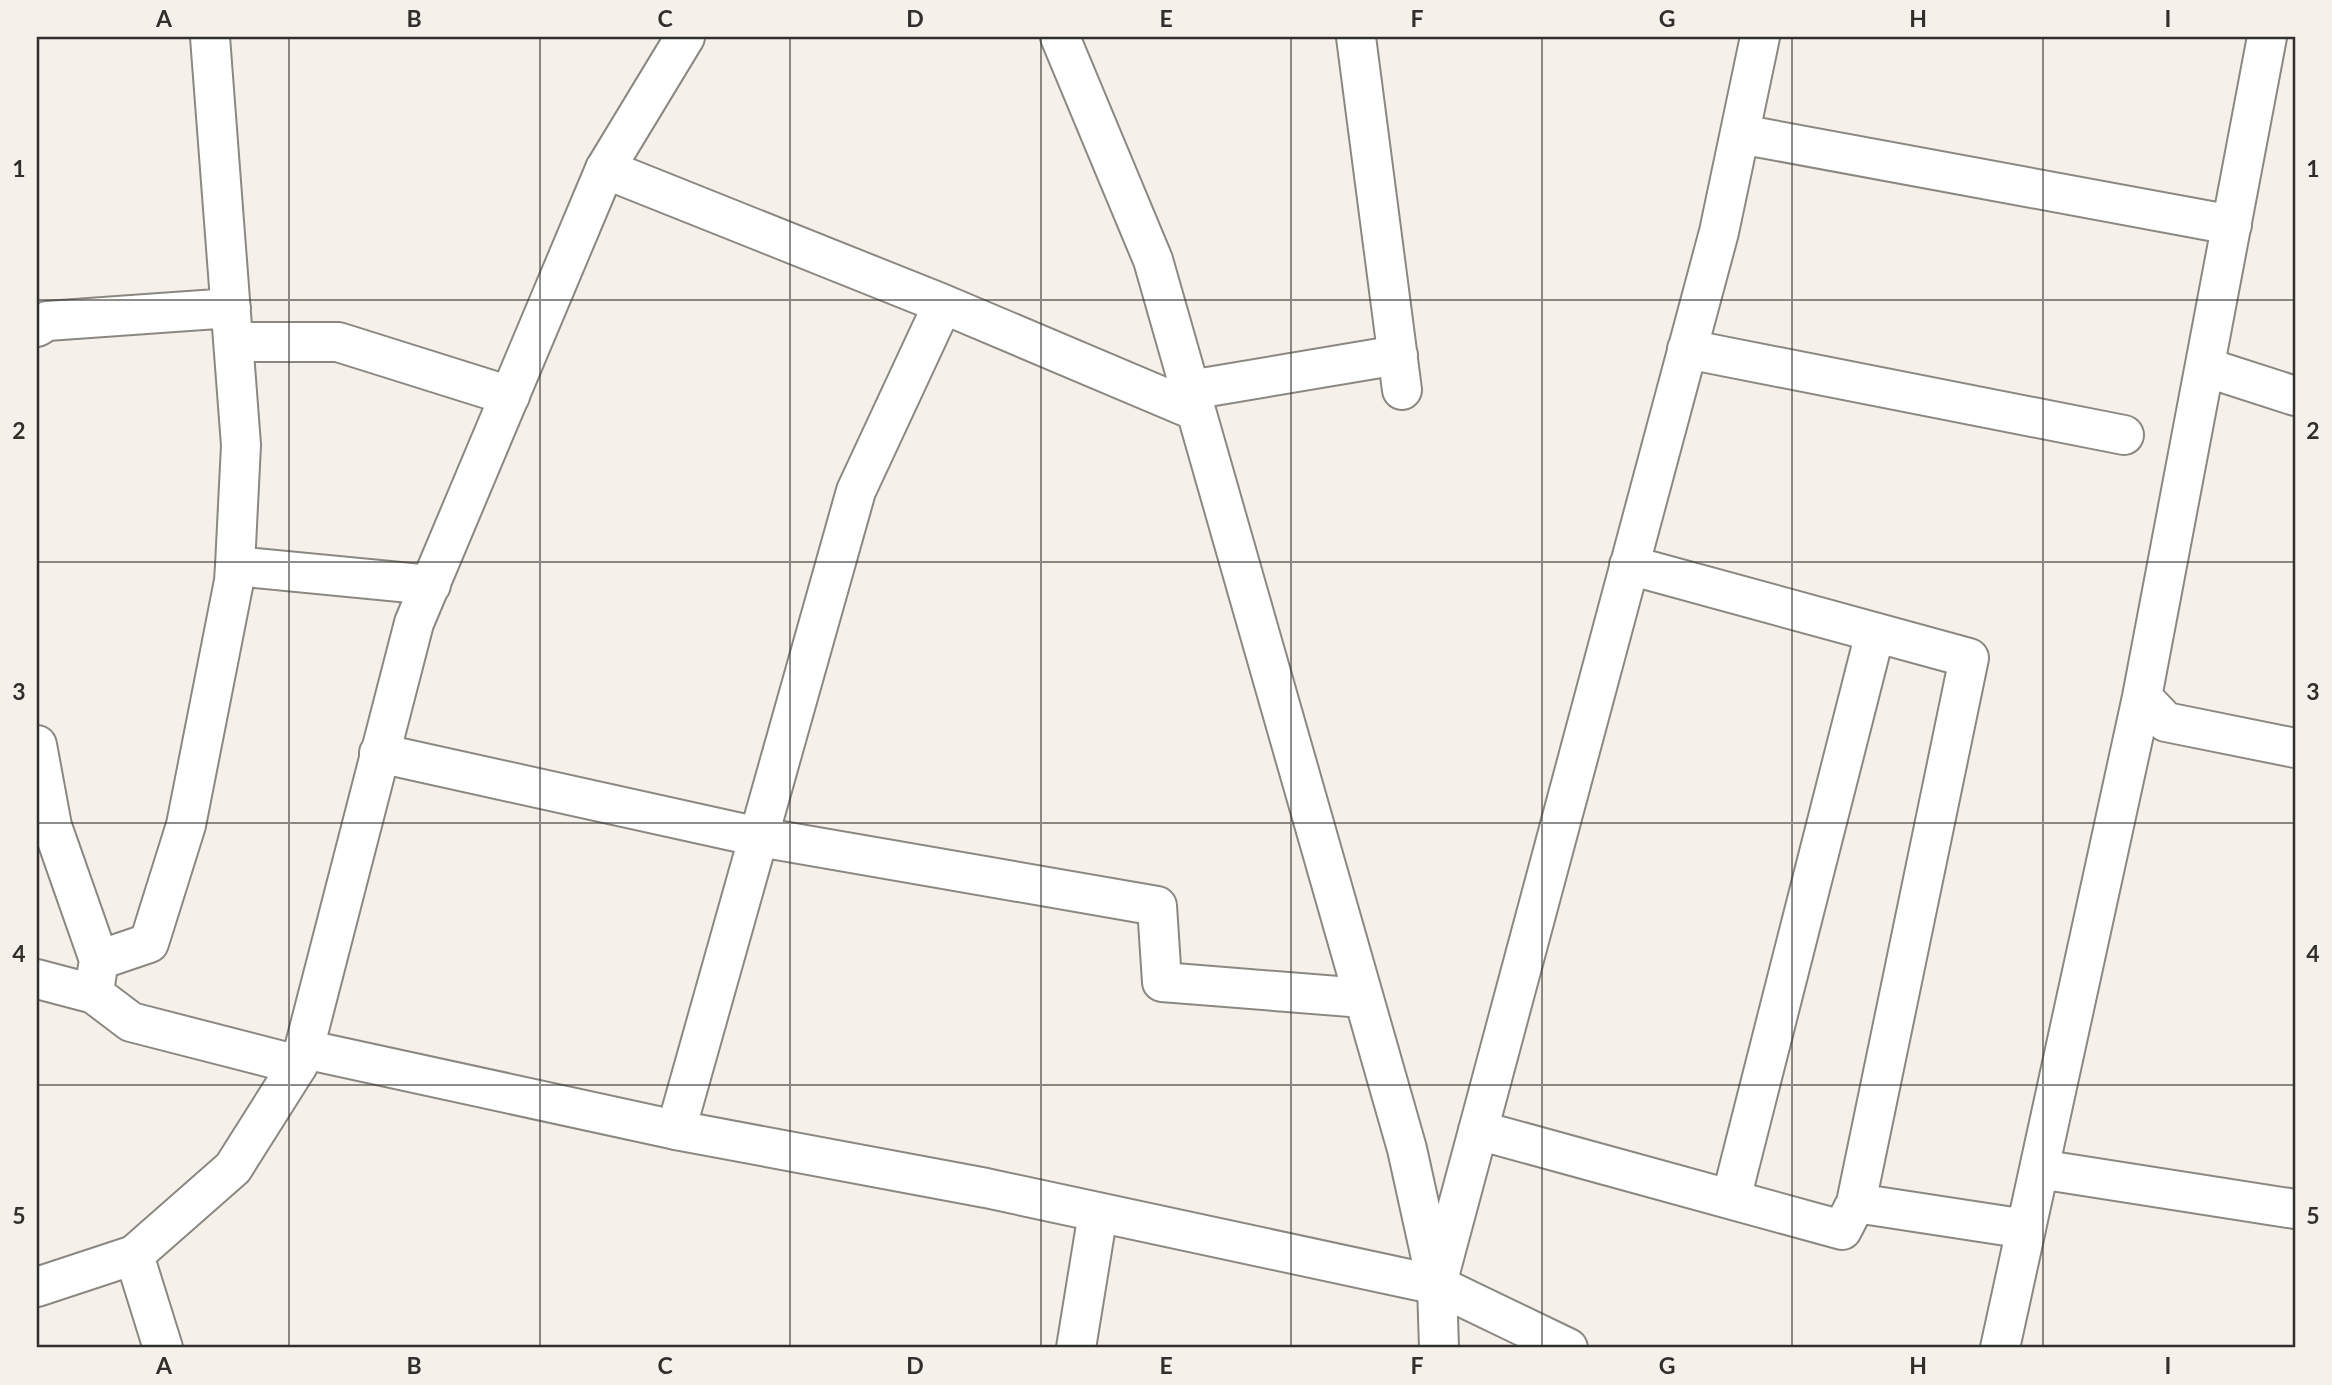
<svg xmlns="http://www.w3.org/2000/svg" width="2332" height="1385" font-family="Lato,sans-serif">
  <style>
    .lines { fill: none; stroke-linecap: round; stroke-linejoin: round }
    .street-casing { stroke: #8b8882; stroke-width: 42 }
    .secondary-casing { stroke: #8b8882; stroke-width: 42 }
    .street { stroke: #fff; stroke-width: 38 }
    .secondary { stroke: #fff; stroke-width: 38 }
    .grid { fill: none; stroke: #312f2d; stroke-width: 2; stroke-opacity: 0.55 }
    .neatline { fill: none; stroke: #312f2d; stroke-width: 2.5 }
    .grid-label { font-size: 23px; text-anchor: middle; font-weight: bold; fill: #312f2d }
  </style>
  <rect width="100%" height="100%" fill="#f5f1ea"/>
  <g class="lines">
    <defs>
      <path id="street" d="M1060 37 1153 260 1407 1149 1437 1285 1439 1348
        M1356 37 1402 390
        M1740 134 2232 225
        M605 169 943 304 856 491 676 1130
        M943 304 1196 411
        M37 327 47 321 231 308
        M234 342H338L510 396
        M1687 349 2124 435
        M2205 367 2295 396
        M1190 390 1398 355
        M1629 565 1969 658 1856 1203 2026 1229
        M235 566 431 585
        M2142 697 2166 722 2295 748
        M37 745 52 826 99 960 95 985
        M379 753 759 837 1157 906 1162 982 1363 998
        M99 960 149 943 186 825 234 581 235 566 241 445 210 37
        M37 979 94 994 131 1022 298 1065
        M1478 1130 1842 1230 1856 1203
        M2039 1169 2295 1209
        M1731 1199 1875 633
        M134 1255 163 1348
        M1438 1280 1719 232 1760 37
        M1076 1348 1098 1213
        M2000 1348 2142 697 2267 37"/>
      <path id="secondary" d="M304 1049 676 1130 986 1188 1437 1285 1568 1348
        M37 1287 134 1255 233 1168 298 1065 304 1049 414 623 605 169 685 37"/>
    </defs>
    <use href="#street" class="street-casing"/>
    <use href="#secondary" class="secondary-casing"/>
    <use href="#street" class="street"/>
    <use href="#secondary" class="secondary"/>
  </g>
  <path class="grid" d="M289 37V1348M540 37V1348M790 37V1348M1041 37V1348M1291 37V1348M1542 37V1348M1792 37V1348M2043 37V1348M37 300H2295M37 562H2295M37 823H2295M37 1085H2295"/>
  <rect width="2332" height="1385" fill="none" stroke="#f5f1ea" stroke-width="77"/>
  <rect x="38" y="38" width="2256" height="1308" class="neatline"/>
  <g class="grid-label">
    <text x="164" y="27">A</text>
    <text x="414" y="27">B</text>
    <text x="665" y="27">C</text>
    <text x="915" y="27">D</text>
    <text x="1166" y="27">E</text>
    <text x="1417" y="27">F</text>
    <text x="1667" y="27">G</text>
    <text x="1918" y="27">H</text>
    <text x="2168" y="27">I</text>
    <text x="19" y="177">1</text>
    <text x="2313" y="177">1</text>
    <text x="19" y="439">2</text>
    <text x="2313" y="439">2</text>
    <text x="19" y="700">3</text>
    <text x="2313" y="700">3</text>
    <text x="19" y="962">4</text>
    <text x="2313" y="962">4</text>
    <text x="19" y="1224">5</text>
    <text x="2313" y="1224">5</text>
    <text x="164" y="1374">A</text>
    <text x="414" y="1374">B</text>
    <text x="665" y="1374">C</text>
    <text x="915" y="1374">D</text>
    <text x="1166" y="1374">E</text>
    <text x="1417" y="1374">F</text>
    <text x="1667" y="1374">G</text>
    <text x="1918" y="1374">H</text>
    <text x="2168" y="1374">I</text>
  </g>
</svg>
